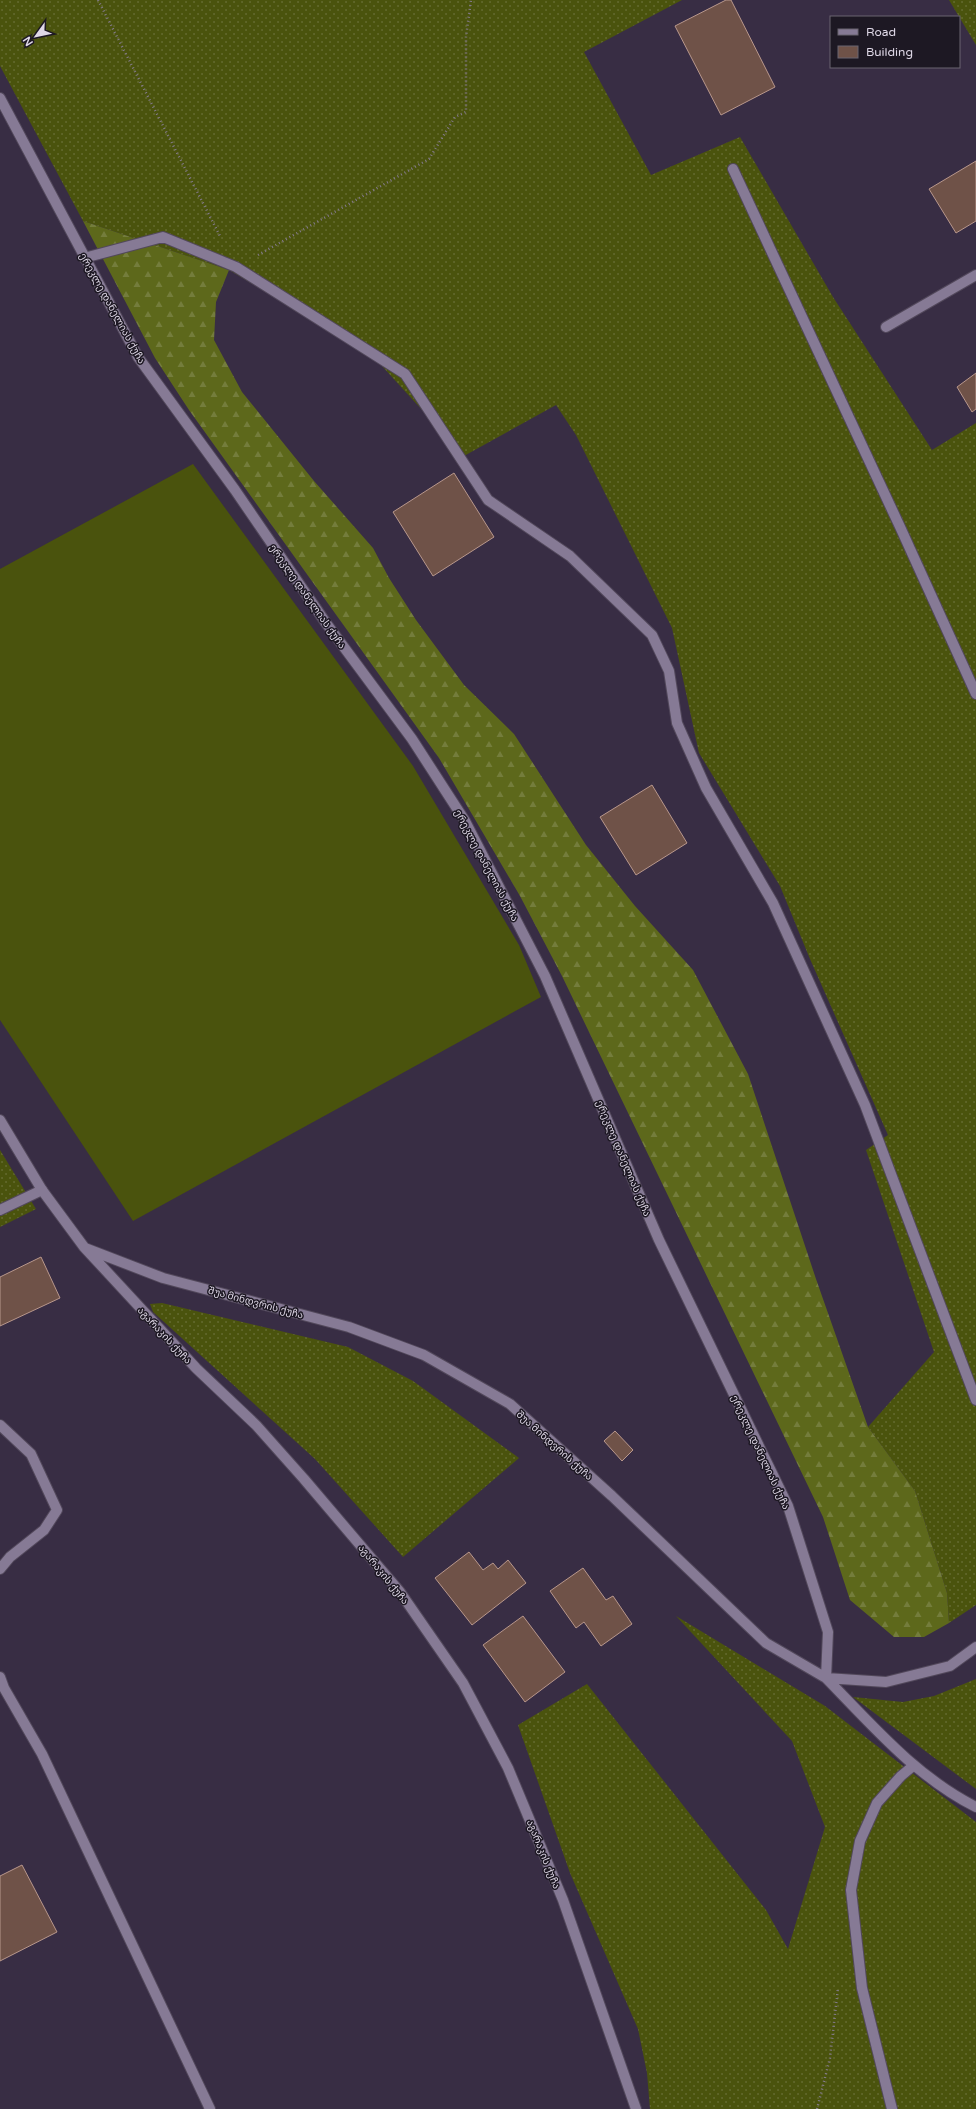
<svg xmlns="http://www.w3.org/2000/svg" width="976" height="2109" font-family="'Varela Round','Noto Sans Georgian',sans-serif">
  <style>
    .grass { fill: url(#grass-dots) }
    .forest { fill: url(#forest-firs) }
    .garden { fill: #4a530d }
    .building { fill: #6f5248; stroke: #b8978c }
    .lines { fill: none; stroke-linecap: round; stroke-linejoin: round }
    .lane-casing { stroke: #52485b; stroke-width: 12 }
    .street-casing { stroke: #52485b; stroke-width: 12 }
    .path { stroke: #857b8f; stroke-width: 2.5; stroke-dasharray: 1 3; stroke-linecap: butt }
    .lane { stroke: #867a95; stroke-width: 10 }
    .street { stroke: #867a95; stroke-width: 10 }
    .labels { text-anchor: middle; stroke-width: 3; stroke-linejoin: round; paint-order: stroke }
    .street-label { font-size: 10px; fill: #dfd8e7; stroke: #1d1823 }
  </style>
  <defs>
    <pattern id="grass-dots" width="8" height="8" patternUnits="userSpaceOnUse"><rect width="8" height="8" fill="#4a530d"/><path d="M2 2h.1M6 6h.1" fill="none" stroke="#646b30" stroke-width="1.8" stroke-linecap="round"/></pattern>
    <pattern id="forest-firs" width="22" height="20" patternUnits="userSpaceOnUse"><rect width="22" height="20" fill="#5d681b"/><path d="M5 1l3.5 6h-7zM16 11l3.5 6h-7z" fill="#747d3c"/></pattern>
  </defs>
  <rect width="100%" height="100%" fill="#382d44"/>
  <path class="grass" d="M0 0H682L584 52 651 175 740 137 833 297 932 450 976 423V1605L949 1623 947 1593 915 1491 868 1427 934 1352 866 1150 888 1135 810 959 780 886 699 753 672 628 576 435 556 405 464 456 371 354 229 270 83 221 0 66Z
    M949 0H976V45Z
    M0 1150 36 1209 0 1227Z
    M162 1303 348 1347 413 1381 519 1458 403 1557 315 1459 153 1312 150 1304Z
    M676 1616 825 1706 976 1822V2109H650L647 2073 638 2029 570 1873 518 1725 587 1684 766 1910 788 1949 825 1827 792 1741Z
    M976 1679V1789L853 1697 903 1702 934 1696Z"/>
  <path class="forest" d="M83 221 229 270 216 302 214 340 242 392 314 481 373 548 389 578 416 620 464 685 514 734 586 845 635 906 693 970 748 1074 816 1279 868 1427 915 1491 947 1593 949 1623 924 1637H894L850 1600 823 1517 562 976 520 896 439 758 189 410 155 358Z"/>
  <path class="garden" d="M193 464 413 766 519 945 541 997 133 1221 0 1020V569Z"/>
  <path class="building" d="M726 0H731L775 87 721 115 675 26Z
    M976 161V221L956 233 929 189Z
    M976 373V409L972 412 957 387Z
    M454 473 494 537 433 576 393 512Z
    M652 785 687 843 636 875 600 817Z
    M41 1257 60 1298 0 1326V1277Z
    M615 1431 633 1450 622 1461 604 1441Z
    M469 1552 483 1570 493 1563 498 1569 508 1560 526 1583 472 1625 435 1578Z
    M583 1568 606 1600 613 1596 632 1624 601 1646 584 1622 576 1628 550 1591Z
    M523 1616 565 1672 525 1702 483 1645Z
    M22 1865 57 1932 0 1961V1876Z"/>
  <g class="lines">
    <defs>
      <path id="lane" d="M733 169 901 529 976 694
        M84 258 163 237 236 267 405 374 488 500 570 556 652 635 669 671 677 723 706 788 773 903 865 1105 976 1400
        M886 327 976 275
        M0 1210 42 1190
        M0 1425 31 1454 57 1510 44 1530 10 1557 0 1569
        M0 1677 4 1688 42 1754 210 2109
        M892 2109 862 1988 851 1890 860 1841 877 1803 901 1776 913 1766"/>
      <path id="street" d="M0 98 138 357 235 490 326 623 412 739 465 821 545 976 659 1240 788 1506 828 1632 826 1678C872 1725 916 1777 976 1807
        M0 1120 42 1190 84 1247 196 1368 256 1425 304 1479 400 1592 463 1683 508 1768 563 1900 636 2109
        M85 1248 163 1278 349 1327 424 1355 510 1404 612 1496 766 1643 826 1678 886 1682 950 1666 976 1647"/>
    </defs>
    <use href="#lane" class="lane-casing"/>
    <use href="#street" class="street-casing"/>
    <path class="path" d="M98 0 220 236
      M258 255 429 159 455 117 466 112V37L471 0
      M817 2109 830 2058 838 1988"/>
    <use href="#lane" class="lane"/>
    <use href="#street" class="street"/>
  </g>
  <g class="labels">
    <g class="street-label">
      <text transform="translate(113 308) rotate(61)" y="4">ერეკლე დანელიას ქუჩა</text>
      <text transform="translate(308 596) rotate(55)" y="4">ერეკლე დანელიას ქუჩა</text>
      <text transform="translate(487 865) rotate(62)" y="4">ერეკლე დანელიას ქუჩა</text>
      <text transform="translate(624 1158) rotate(67)" y="4">ერეკლე დანელიას ქუჩა</text>
      <text transform="translate(256 1302) rotate(15)" y="4">შუა მინდვრის ქუჩა</text>
      <text transform="translate(165 1335) rotate(47)" y="4">აგარაკის ქუჩა</text>
      <text transform="translate(555 1445) rotate(42)" y="4">შუა მინდვრის ქუჩა</text>
      <text transform="translate(761 1452) rotate(65)" y="4">ერეკლე დანელიას ქუჩა</text>
      <text transform="translate(384 1574) rotate(51)" y="4">აგარაკის ქუჩა</text>
      <text transform="translate(544 1854) rotate(68)" y="4">აგარაკის ქუჩა</text>
    </g>
  </g>
  <rect x="830" y="16" width="130" height="52" fill="#1d1823" stroke="#6b6571"/>
  <rect x="838" y="29" width="20" height="6" fill="#867a95" stroke="#6b6571"/>
  <text x="866" y="36" font-size="12" fill="#dfd8e7">Road</text>
  <rect x="838" y="46" width="20" height="12" fill="#6f5248" stroke="#6b6571"/>
  <text x="866" y="56" font-size="12" fill="#dfd8e7">Building</text>
  <g transform="translate(36 36) rotate(237)" stroke="#1d1823" stroke-width="3" paint-order="stroke">
  <path d="M0-3L7 15L0 10L-7 15Z" fill="#dfd8e7"/>
  <text y="-6" font-size="11" font-weight="bold" text-anchor="middle" fill="#dfd8e7">N</text>
  </g>
</svg>
